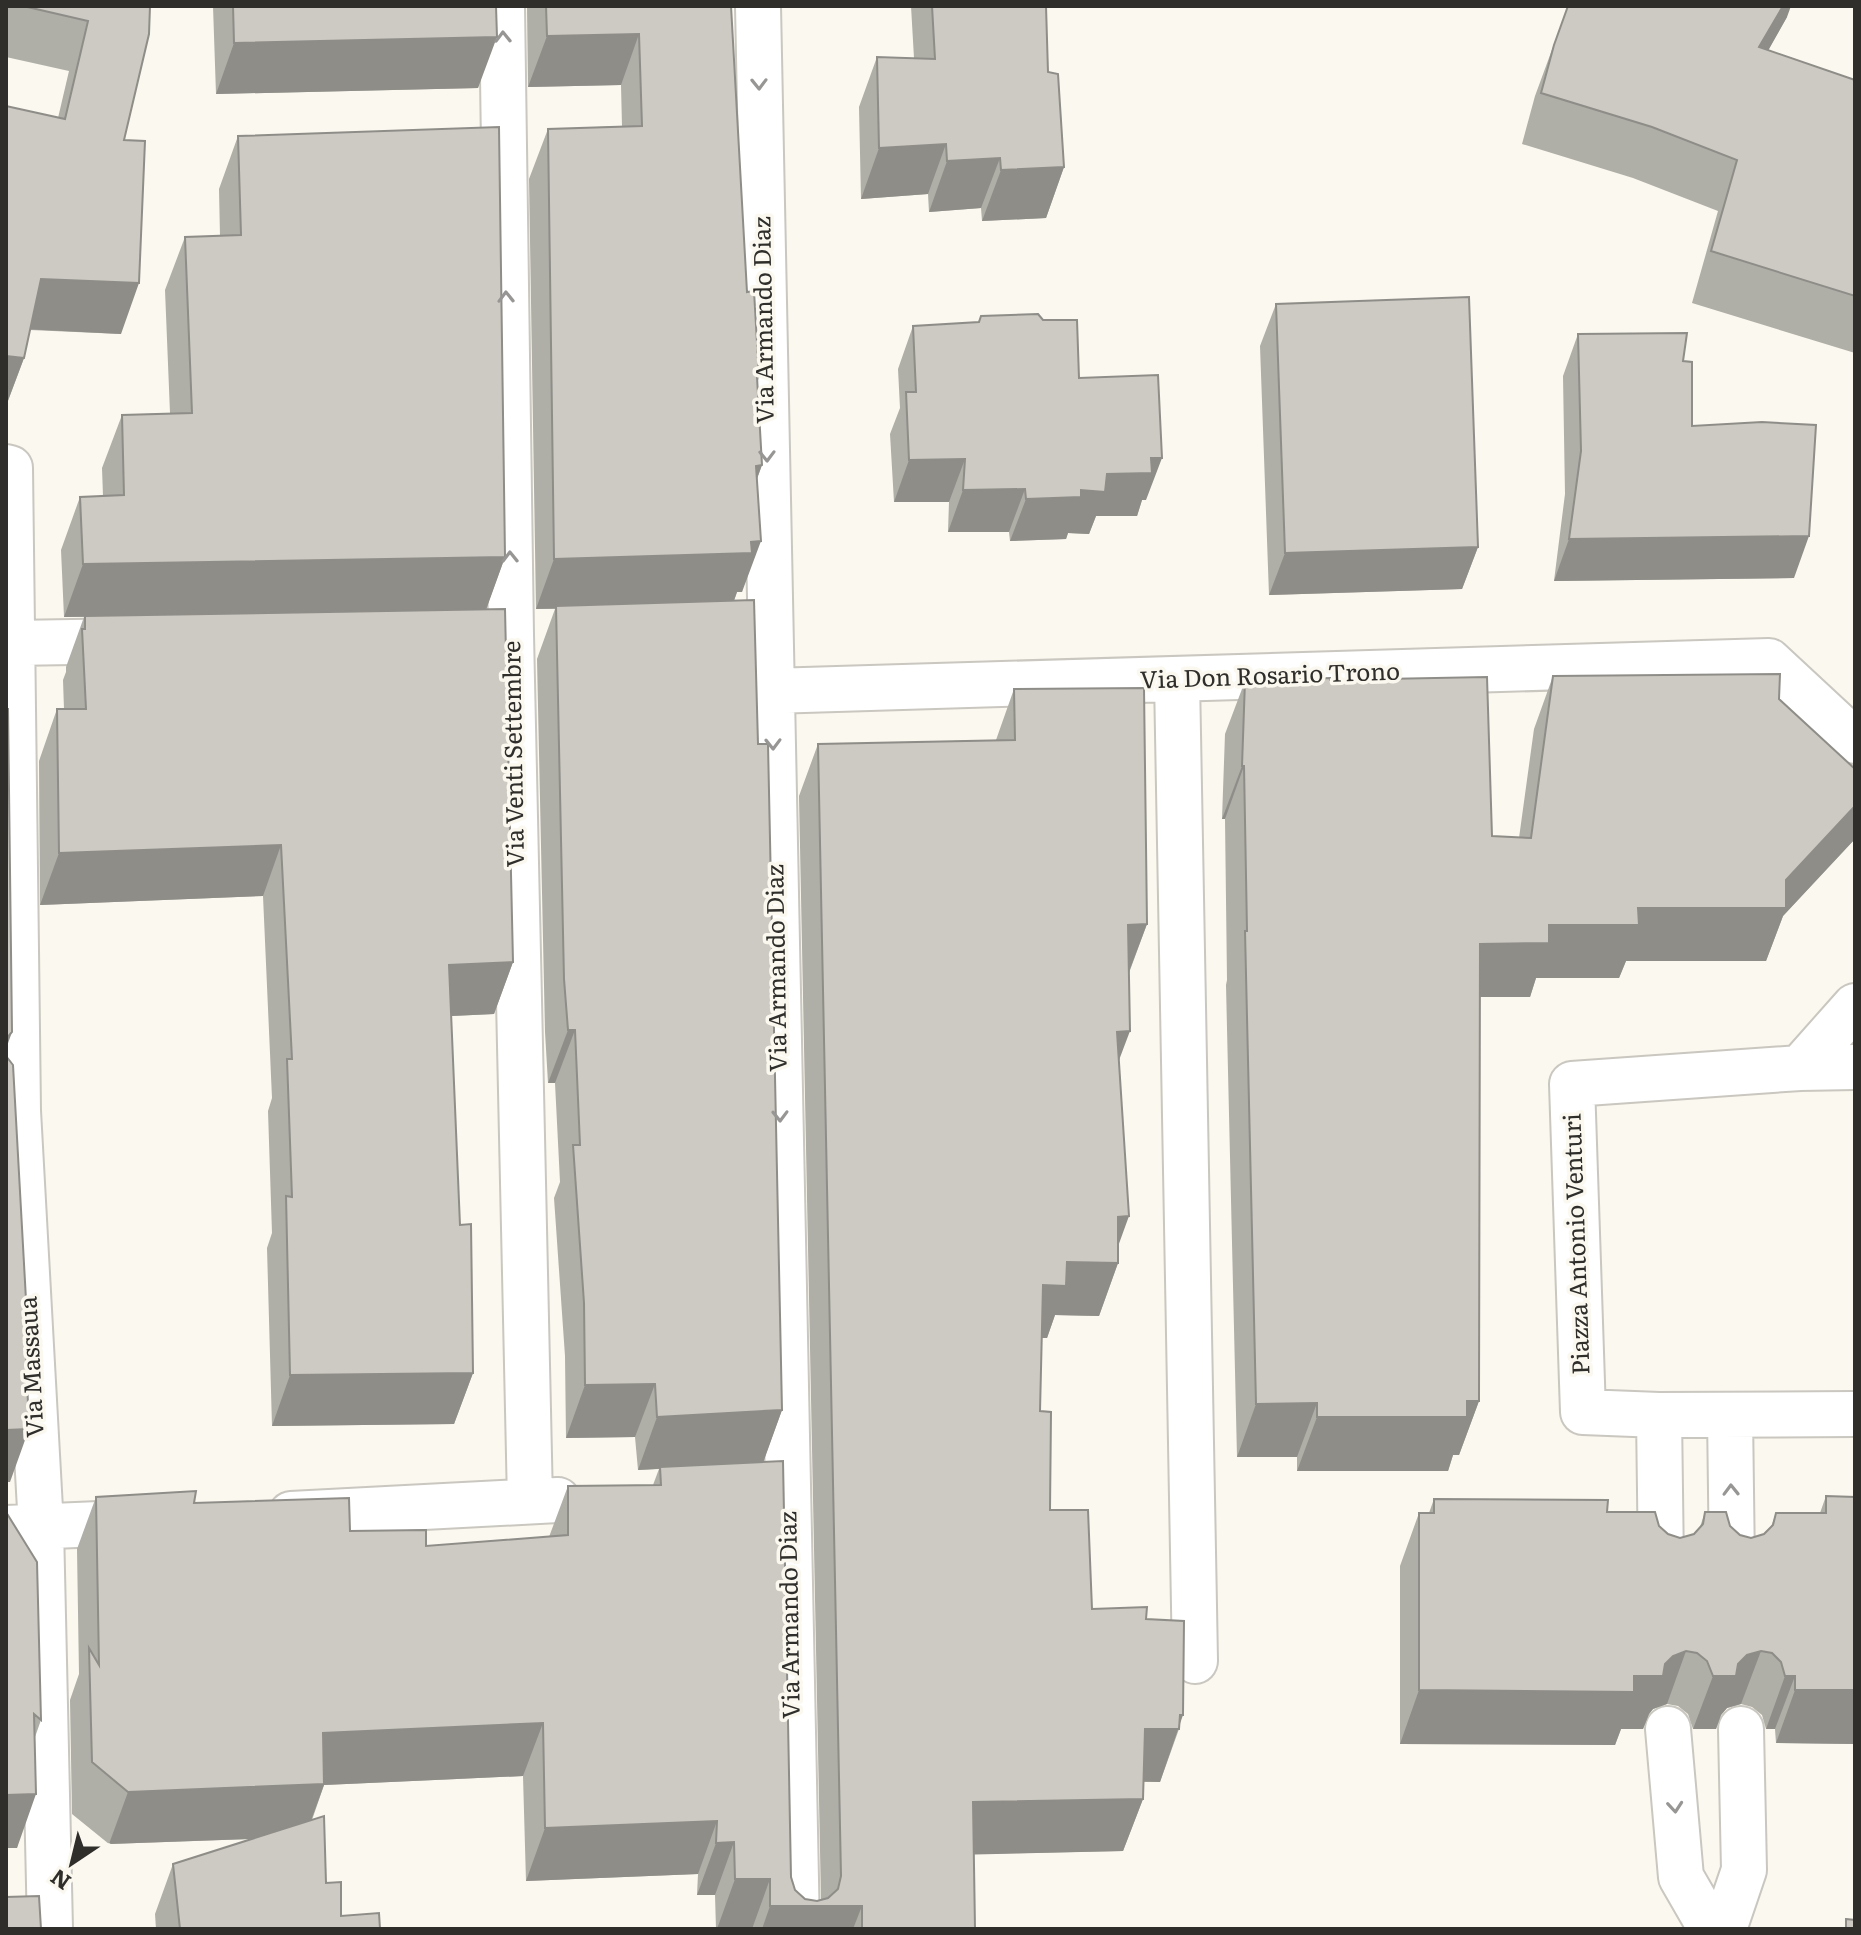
<svg xmlns="http://www.w3.org/2000/svg" width="1861" height="1935" font-family="Literata,serif">
  <style>
    .lines { fill: none; stroke-linecap: round; stroke-linejoin: round }
    .street-casing { stroke: #c9c7bf; stroke-width: 48 }
    .street { stroke: #fff; stroke-width: 44 }
    .wall { fill: #afaea7 }
    .shaded-wall { fill: #8f8d88 }
    .building { fill: #cccac2; stroke: #8f8d88; stroke-width: 2 }
    .oneway { stroke: #979695 }
    .labels { text-anchor: middle; stroke-width: 7; stroke-linejoin: round; paint-order: stroke }
    .street-label { font-size: 24px; fill: #2f2e2b; stroke: #faf8ef }
  </style>
  <rect width="100%" height="100%" fill="#faf8ef"/>
  <g class="lines">
    <defs>
      <path id="street" d="M502 6 511 635 530 1501
        M758 6 797 1929
        M6 467 10 468 18 1111 41 1527 50 1929
        M12 643 134 641
        M1177 679 1195 1661
        M771 691 1769 661 1855 741
        M1855 1067 1800 1068 1572 1084 1583 1412 1659 1415 1855 1414
        M1800 1068 1855 1006
        M1659 1415 1661 1566
        M1730 1415 1732 1566
        M291 1514 558 1500
        M6 1528 146 1522
        M1668 1729 1681 1877 1711 1929
        M1724 1929 1744 1870 1741 1729"/>
    </defs>
    <use href="#street" class="street-casing"/>
    <use href="#street" class="street"/>
  </g>
  <path class="wall" d="M6 6H150L124 140 121 334 30 330 24 358 6 406V106L58 118 69 71 6 57Z
    M213 6H496L478 88 216 94Z
    M527 6H731L747 292 759 377 757 384 762 465 757 479 742 592H737L734 601 758 744 782 1410 763 1462 791 1877 795 1890 805 1899 817 1901 821 1900 799 796 818 744 996 740 1014 689 1147 924 1129 973 1119 1061 1118 1263 1099 1316 1055 1315 1047 1338H1042L1040 1411 1050 1510 1092 1609 1146 1619 1179 1729 1160 1782H1143V1799L1123 1851 974 1854 975 1929H716L715 1895H697L698 1874 526 1881 523 1776 324 1785 312 1820 326 1883 341 1916 380 1929H156L155 1914 173 1864 251 1839 109 1844 72 1814 70 1700 79 1674 77 1549 96 1497 194 1503 426 1546 549 1537 568 1486 653 1485 659 1469 638 1470 635 1437 566 1438 565 1356 554 1198 560 1182 555 1083H548L545 1032 537 659 555 609H536L529 179 548 129 622 126 621 85 528 87Z
    M911 6H1046L1048 72 1064 167 1046 218 982 221 981 208 929 212 928 194 861 199 859 107 877 57 914 58Z
    M1568 6 1787 17 1768 50 1855 80V353L1692 303 1718 211 1633 178 1522 144 1535 96Z
    M238 136 505 557 486 609 513 962 494 1014 451 1016 460 1225 473 1373 454 1424 272 1426 267 1248 272 1233 268 1111 272 1098 263 896 40 905 39 761 57 709H64L63 680 66 672V667L84 617H64L61 550 80 497 103 496 102 468 122 415 170 413 165 290 185 237 220 236 219 189Z
    M1276 304 1478 547 1462 589 1269 595 1260 346Z
    M981 316 1079 378 1146 500H1142L1137 516H1096L1089 534 1068 533 1066 539 1010 541 1009 532H948L949 502H894L890 434 900 408 898 369 913 326 978 322Z
    M1578 334 1683 361 1692 426 1794 578 1554 581 1565 494 1563 376Z
    M1553 676 1779 699 1854 840 1783 916 1766 961H1626L1619 978H1536L1530 997H1480L1479 1401 1459 1455H1453L1448 1471H1297V1457H1237L1226 985 1227 980 1225 819H1222L1225 734 1245 681 1330 680 1492 836 1519 838 1534 729Z
    M1826 1496 1855 1497V1744L1776 1743 1775 1729H1766L1762 1715 1752 1707 1741 1704 1727 1708 1721 1715 1716 1729H1693L1688 1714 1678 1706 1667 1704 1653 1709 1649 1714 1643 1729H1621L1615 1745 1400 1744V1566L1419 1513H1429L1434 1499 1607 1512 1659 1526 1668 1534 1680 1538 1694 1534 1700 1527 1705 1512 1730 1526 1740 1535 1751 1538 1764 1534 1771 1527 1776 1513H1820Z
    M6 1512 41 1720 35 1737 17 1848H6Z"/>
  <path class="shaded-wall" d="M1783 6H1791L1787 17 1741 99 1759 47Z
    M639 34 621 85 528 87 547 36Z
    M497 37 478 88 216 94 234 43Z
    M946 144 928 194 861 199 879 148Z
    M1000 158 981 208 929 212 947 161Z
    M1064 167 1046 218 982 221 1001 170Z
    M41 279 139 283 121 334 23 329Z
    M6 356 24 358 6 406Z
    M1151 458H1162L1146 500H1142L1137 516H1096L1089 534 1068 533 1066 539 1010 541 1026 499 1081 490 1107 474Z
    M965 459 949 502H894L909 460Z
    M762 465 743 516 756 466Z
    M1025 489 1009 532H948L963 490Z
    M1809 536 1794 578 1554 581 1569 539Z
    M761 541 742 592H737L733 603 536 609 554 559Z
    M1478 547 1462 589 1269 595 1285 553Z
    M505 557 486 610 64 617 83 564Z
    M1242 766H1244L1225 819H1222Z
    M1855 806 1854 840 1783 916 1766 961H1626L1619 978H1536L1530 997H1460L1480 944 1549 925 1786 880Z
    M281 845 263 896 40 905 59 853Z
    M1147 924 1127 977 1128 925Z
    M513 962 494 1014 430 1017 449 965Z
    M568 1030H575L555 1083H548Z
    M1130 1031 1110 1084 1117 1032Z
    M12 1032 6 1049V1039Z
    M1129 1216 1112 1263H1118L1099 1316 1055 1315 1047 1338H1024L1043 1285 1118 1217Z
    M473 1373 454 1424 272 1426 290 1375Z
    M655 1384 635 1437 566 1438 585 1385Z
    M1467 1401H1479L1459 1455H1453L1448 1471H1297L1317 1417Z
    M1317 1403 1297 1457H1237L1256 1404Z
    M782 1410 763 1463 638 1470 657 1417Z
    M29 1429 10 1482H6V1430Z
    M1686 1651 1667 1704 1653 1709 1649 1714 1643 1729H1621L1615 1745 1400 1744 1419 1690 1634 1676 1665 1664 1673 1656Z
    M1761 1651 1741 1704 1727 1708 1721 1715 1716 1729H1693L1713 1676 1738 1664 1747 1655Z
    M1785 1676H1795L1775 1729H1766Z
    M1795 1690H1855V1744L1776 1743Z
    M1180 1715H1183L1160 1782 1126 1781 1145 1729Z
    M543 1723 523 1776 324 1785 305 1837 109 1844 128 1792 323 1733Z
    M36 1794 17 1848H6V1795Z
    M1143 1799 1123 1851 953 1855 973 1802Z
    M717 1821 698 1874 526 1881 545 1828Z
    M734 1842 715 1895H697L716 1843Z
    M735 1879H770L752 1929H717Z
    M770 1906H862L853 1929H762Z"/>
  <path class="building" d="M23 6H150L149 34 124 140 145 141 139 283 41 279 24 358 6 356V106L65 119 88 21Z
    M233 6H496L497 37 234 43Z
    M546 6H731L747 292 754 291 759 377H757L762 465 756 466 761 541 751 542 752 553 554 559 548 129 642 126 639 34 547 36Z
    M932 6H1046L1048 72 1058 74 1064 167 1001 170 1000 158 947 161 946 144 879 148 877 57 935 59Z
    M1568 6H1783L1759 47 1855 80V296L1711 251 1737 160 1652 127 1541 93 1554 45Z
    M499 127 505 557 83 564 80 497 124 495 122 415 192 413 185 237 241 235 238 136Z
    M1469 297 1478 547 1285 553 1276 304Z
    M1038 314 1043 320H1077L1079 378 1158 375 1162 458H1151L1152 473 1107 474 1105 492 1081 490V497L1026 499 1025 489 963 490 965 459 909 460 906 392H916L913 326 979 322 981 316Z
    M1687 333 1683 361 1692 362V426L1762 422 1816 425 1809 536 1569 539 1581 451 1578 334Z
    M754 600 758 744H768L782 1410 657 1417 655 1384 585 1385 584 1303 573 1145H580L575 1030H568L564 979 556 606Z
    M505 609 513 962 449 965 460 1225 471 1224 473 1373 290 1375 286 1196 292 1197 287 1059H292L281 845 59 853 57 709H86L82 629H85V616Z
    M1780 674 1779 699 1855 769V806L1786 880V908H1638L1639 925H1549V943L1480 944 1479 1401H1467V1417H1317V1403L1256 1404 1245 931H1247L1244 766H1242L1245 681 1330 678V680L1487 677 1492 836 1531 838 1553 676Z
    M1144 688 1147 924 1128 925 1130 1031 1117 1032 1129 1216 1118 1217V1263L1067 1262 1066 1286 1043 1285 1040 1411 1051 1412 1050 1510H1088L1092 1609 1147 1607 1146 1619 1184 1621 1183 1715H1180L1179 1729H1145L1143 1799 973 1802 975 1929H862V1906H770V1879H735L734 1842 716 1843 717 1821 545 1828 543 1723 323 1733 324 1784 128 1792 92 1762 89 1648 99 1665 96 1497 196 1491 194 1503 349 1498 350 1531 426 1530V1546L568 1535V1486L661 1485 660 1467 783 1461 791 1877 795 1890 805 1899 817 1901 828 1898 838 1889 841 1876 818 744 1015 740 1014 689Z
    M6 709H8L12 1032 6 1039Z
    M6 1056 13 1065 29 1354H26L29 1429 6 1430Z
    M1826 1496 1855 1497V1690H1795V1676H1785L1781 1662 1772 1653 1761 1651 1747 1655 1738 1664 1736 1676H1713L1707 1661 1697 1653 1686 1651 1673 1656 1665 1664 1663 1676H1634V1692L1419 1690V1513H1434V1499L1608 1500 1607 1512H1655L1659 1526 1668 1534 1680 1538 1694 1534 1703 1524 1705 1512H1726L1730 1526 1740 1535 1751 1538 1764 1534 1773 1525 1776 1513H1826Z
    M6 1512 37 1562 41 1720 34 1714 36 1794 6 1795Z
    M324 1816 326 1883 341 1882V1916L379 1913 380 1929H180L173 1864Z
    M39 1896 41 1929H6V1897Z
    M1846 1919 1855 1920V1929H1846Z"/>
  <defs><path id="oneway-chevron" d="M-2-3.5L2.5 0L-2 3.5" fill="none" stroke-width="1.6" stroke-linecap="round" stroke-linejoin="round" transform="scale(2)"/></defs>
  <g class="oneway">
    <use href="#oneway-chevron" transform="translate(503 37) rotate(-91)"/>
    <use href="#oneway-chevron" transform="translate(759 84) rotate(89)"/>
    <use href="#oneway-chevron" transform="translate(506 297) rotate(-91)"/>
    <use href="#oneway-chevron" transform="translate(767 456) rotate(89)"/>
    <use href="#oneway-chevron" transform="translate(510 557) rotate(-91)"/>
    <use href="#oneway-chevron" transform="translate(773 744) rotate(89)"/>
    <use href="#oneway-chevron" transform="translate(780 1116) rotate(89)"/>
    <use href="#oneway-chevron" transform="translate(1731 1490) rotate(-91)"/>
    <use href="#oneway-chevron" transform="translate(1675 1807) rotate(85)"/>
  </g>
  <g class="labels">
    <g class="street-label">
      <text transform="translate(764 320) rotate(-91)" y="8">Via Armando Diaz</text>
      <text transform="translate(1270 676) rotate(-2)" y="8">Via Don Rosario Trono</text>
      <text transform="translate(514 754) rotate(-91)" y="8">Via Venti Settembre</text>
      <text transform="translate(777 968) rotate(-91)" y="8">Via Armando Diaz</text>
      <text transform="translate(1577 1244) rotate(-92)" y="8">Piazza Antonio Venturi</text>
      <text transform="translate(32 1367) rotate(-93)" y="8">Via Massaua</text>
      <text transform="translate(790 1615) rotate(-91)" y="8">Via Armando Diaz</text>
    </g>
  </g>
  <rect width="1861" height="1935" fill="none" stroke="#2f2e2b" stroke-width="16"/>
  <g transform="translate(72 1863) rotate(215)" stroke="#faf8ef" stroke-width="6" paint-order="stroke">
  <path d="M0-6L14 30L0 20L-14 30Z" fill="#2f2e2b"/>
  <text y="-12" font-size="22" font-weight="bold" text-anchor="middle" fill="#2f2e2b">N</text>
  </g>
</svg>
